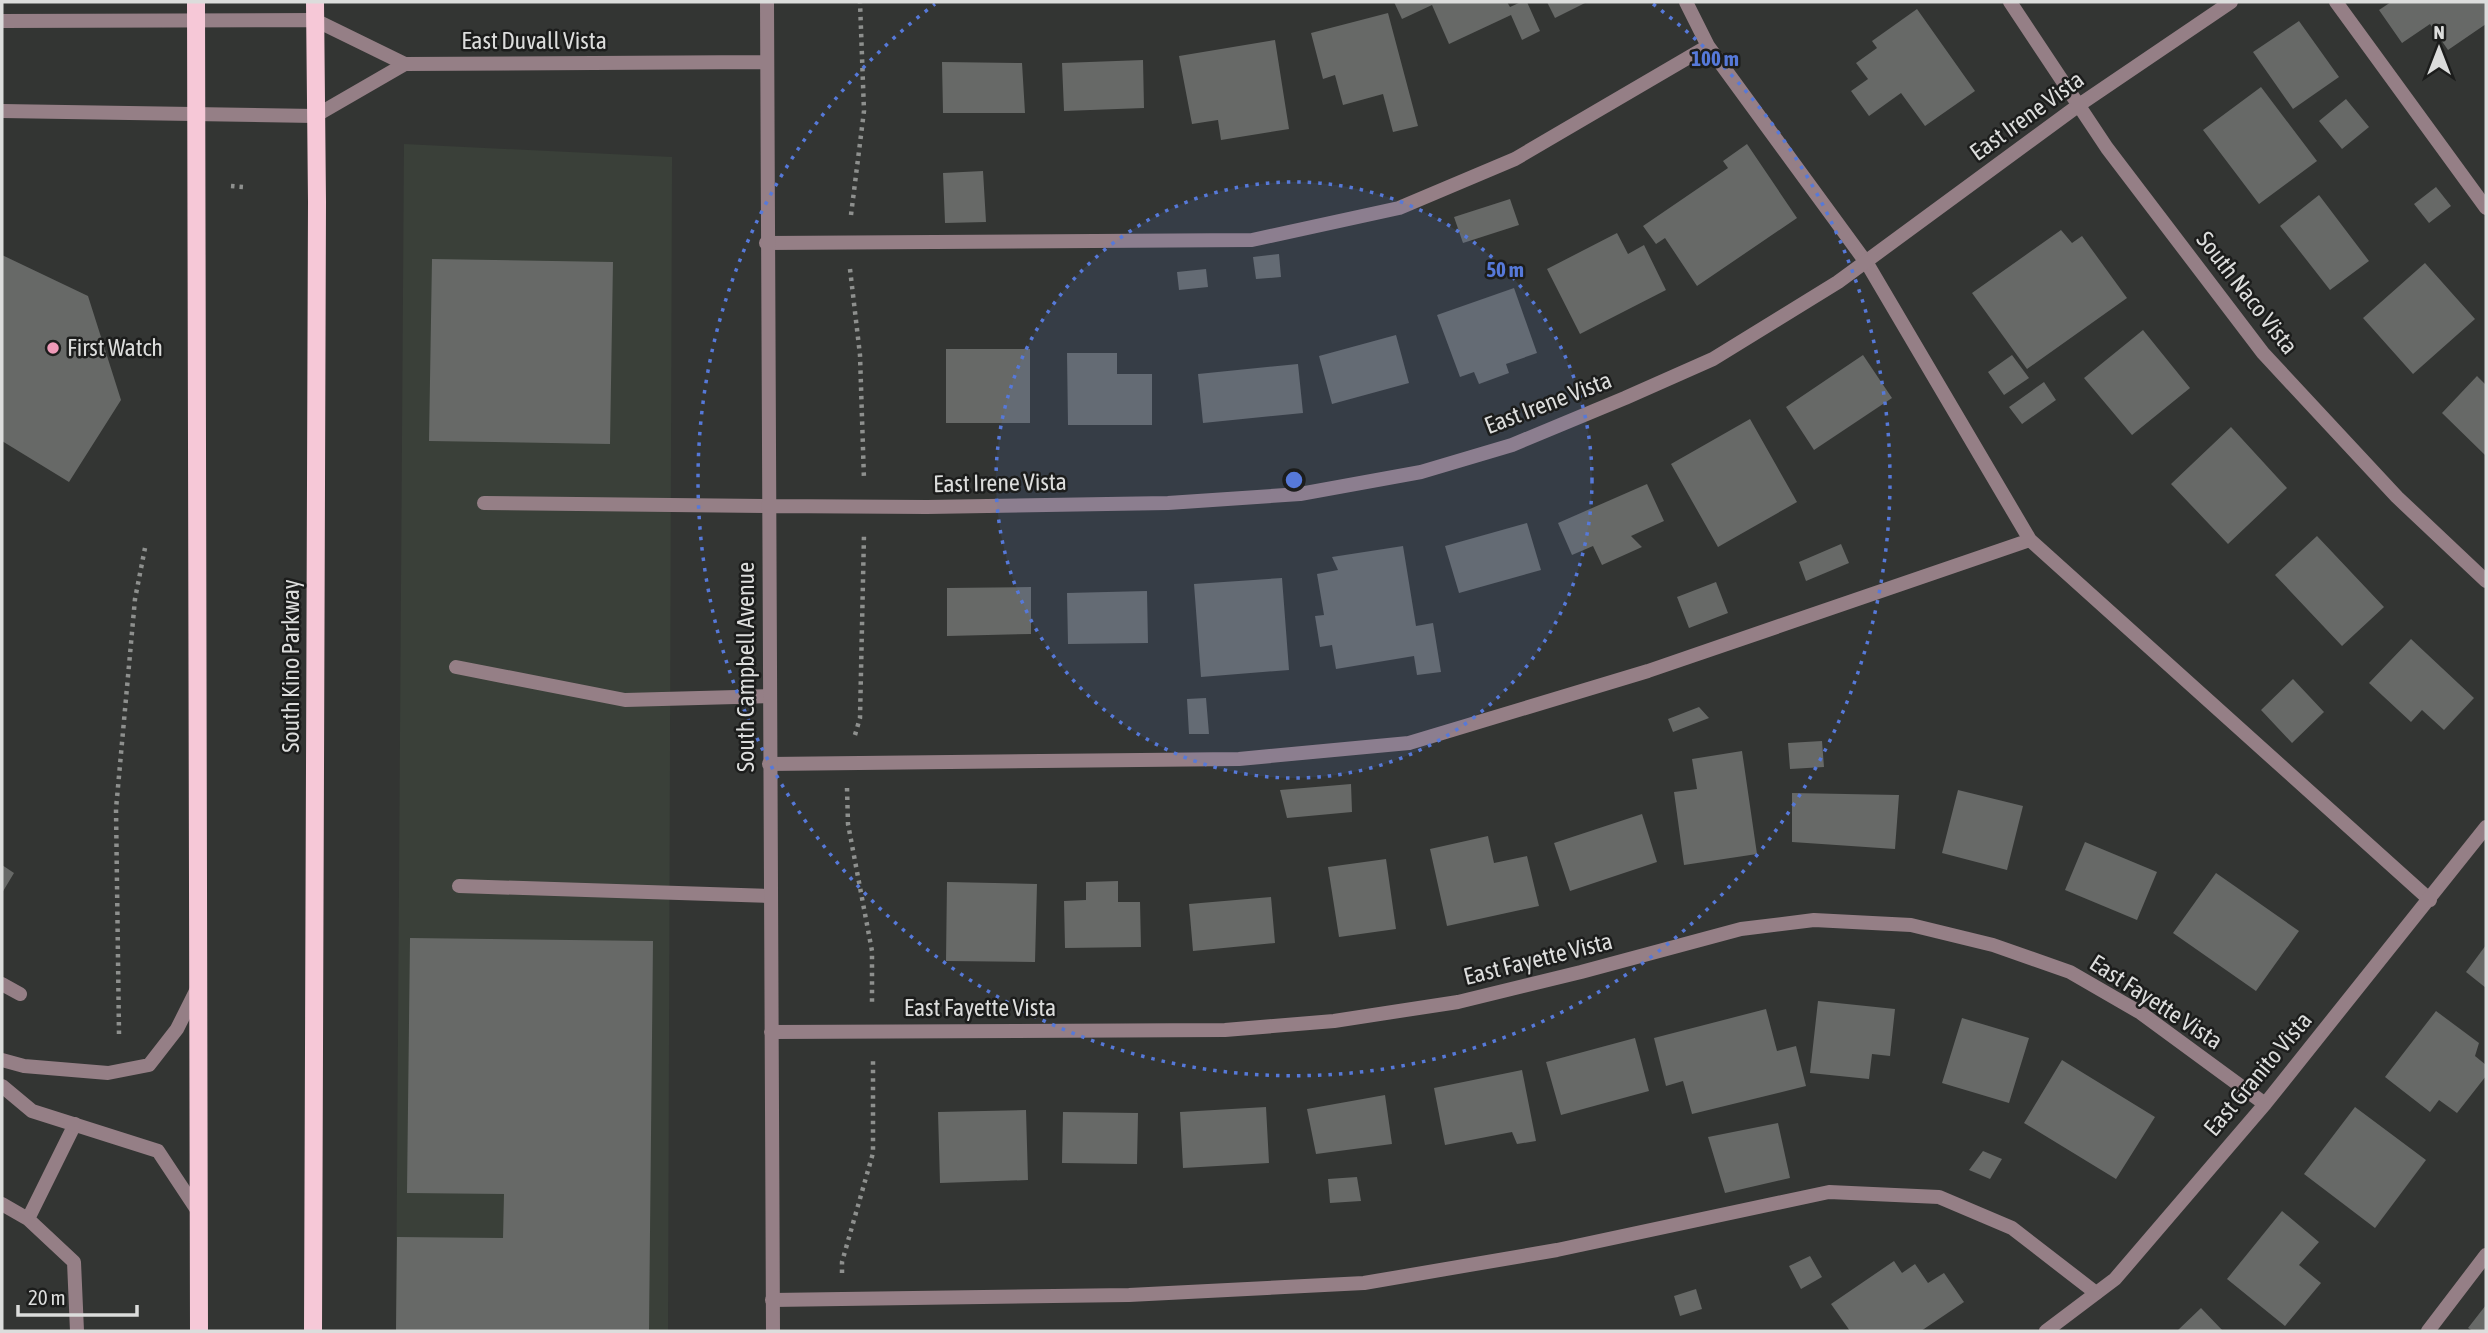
<svg xmlns="http://www.w3.org/2000/svg" width="2488" height="1333" font-family="'Asap Condensed',sans-serif">
  <style>
    .built { fill: #3a4039 }
    .building { fill: #676967 }
    .lines { fill: none; stroke-linecap: round; stroke-linejoin: round }
    .path { stroke: #8e908e; stroke-width: 4.5; stroke-dasharray: 3.5 5; stroke-linecap: butt }
    .service { stroke: #957f86; stroke-width: 14 }
    .minor { stroke: #957f86; stroke-width: 14 }
    .primary { stroke: #f6c8d7; stroke-width: 18 }
    .ring { fill: none; stroke: #5679d9; stroke-width: 3.5; stroke-dasharray: 3.5 7 }
    .poi-dot { fill: #ef9ab8; stroke: #1c1d1c; stroke-width: 2.5 }
    .labels { text-anchor: middle; stroke-width: 5; stroke-linejoin: round; paint-order: stroke }
    .street-label { font-size: 24px; fill: #dcdddc; stroke: #1c1d1c }
    .poi-label { font-size: 24px; fill: #dcdddc; stroke: #1c1d1c; text-anchor: start }
    .centre { fill: #5679d9; stroke: #1c1d1c; stroke-width: 3.5 }
    .ring-label { font-size: 21px; text-anchor: middle; font-weight: bold; fill: #5679d9; stroke: #1c1d1c; stroke-width: 5; stroke-linejoin: round; paint-order: stroke }
  </style>
  <rect width="100%" height="100%" fill="#333533"/>
  <path class="built" d="M404 144 672 157 668 1331H396Z"/>
  <path class="building" d="M1394 2H1507L1510 7 1521 2H1527L1540 31 1522 40 1511 15 1449 44 1432 5 1402 19Z
    M1547 2H1587L1555 18Z
    M2391 2H2486V24L2448 50 2430 24 2402 43 2379 10Z
    M1917 9 1975 91 1925 126 1901 93 1869 116 1851 91 1868 79 1856 63 1877 48 1872 41Z
    M1388 13 1418 126 1393 132 1383 94 1343 105 1335 75 1323 79 1311 33Z
    M2299 21 2339 77 2293 109 2253 52Z
    M1275 40 1289 129 1221 140 1218 120 1192 124 1179 56Z
    M1143 60 1144 108 1064 111 1062 63Z
    M942 62 1022 63 1025 113H943Z
    M2261 87 2317 161 2259 204 2203 130Z
    M2346 99 2369 127 2342 149 2319 121Z
    M1747 144 1797 218 1697 286 1665 238 1656 244 1643 226 1728 168 1723 161Z
    M983 171 986 222 945 223 943 173Z
    M2436 187 2451 206 2429 223 2414 204Z
    M2319 195 2369 261 2330 290 2280 226Z
    M1510 199 1519 225 1463 243 1454 217Z
    M2061 230 2072 243 2082 236 2127 298 2027 369 1972 293Z
    M1617 233 1628 254 1644 245 1666 290 1580 334 1547 269Z
    M1279 254 1281 277 1256 279 1253 257Z
    M2 255 88 296 121 400 69 482 2 441Z
    M432 259 613 262 610 444 429 441Z
    M2425 263 2475 319 2413 374 2363 318Z
    M1206 269 1208 287 1179 290 1177 272Z
    M1514 288 1537 353 1506 364 1509 373 1479 384 1474 372 1460 377 1437 315Z
    M2143 330 2190 388 2132 435 2084 378Z
    M1396 335 1409 383 1332 404 1319 356Z
    M946 349H1030V423H946Z
    M1067 353H1117V374H1152V425H1068Z
    M1863 355 1892 398 1814 450 1786 407Z
    M2012 355 2029 378 2004 395 1988 372Z
    M1298 364 1303 413 1203 423 1198 374Z
    M2477 376 2486 385V456L2442 413Z
    M2044 382 2056 400 2022 424 2009 407Z
    M1750 419 1797 502 1718 547 1671 464Z
    M2231 427 2287 488 2228 544 2171 484Z
    M1647 484 1664 521 1631 536 1642 547 1602 565 1593 546 1572 555 1558 523Z
    M1527 523 1541 570 1459 593 1445 546Z
    M2317 536 2384 607 2342 646 2275 575Z
    M1841 544 1849 563 1806 581 1799 562Z
    M1403 546 1416 626 1433 623 1441 672 1417 675 1414 656 1336 669 1332 645 1320 647 1315 616 1324 615 1317 574 1338 570 1332 557Z
    M1282 578 1289 670 1201 677 1194 584Z
    M1716 582 1728 613 1689 628 1677 597Z
    M1031 587V634L947 636V588Z
    M1147 591 1148 643 1068 644 1067 593Z
    M2411 639 2474 698 2444 730 2422 710 2411 722 2369 683Z
    M2293 679 2324 712 2292 743 2261 710Z
    M1206 698 1209 734H1189L1187 699Z
    M1699 707 1709 718 1673 732 1668 719Z
    M1822 741 1824 767 1790 769 1788 743Z
    M1742 751 1757 854 1684 865 1674 792 1697 789 1692 759Z
    M1351 784 1352 812 1287 818 1280 790Z
    M1958 790 2023 806 2007 870 1942 853Z
    M1792 793 1899 795 1895 849 1792 842Z
    M1642 814 1657 862 1570 891 1554 843Z
    M1488 836 1494 863 1527 856 1539 906 1447 926 1430 849Z
    M2085 842 2157 872 2137 920 2065 890Z
    M1386 859 1396 929 1339 937 1328 867Z
    M2 865 14 873 2 893Z
    M2216 873 2299 931 2256 991 2173 933Z
    M1118 881V902H1140L1141 947 1065 948 1064 901 1086 900V882Z
    M947 882 1037 884 1035 962 946 961Z
    M1271 897 1275 943 1193 951 1189 904Z
    M410 938 653 941 649 1331H396L397 1237 503 1238 504 1194 407 1193Z
    M2486 945V988L2466 972Z
    M1818 1001 1895 1009 1890 1056 1872 1054 1869 1079 1810 1073Z
    M1766 1009 1777 1051 1796 1046 1806 1086 1692 1114 1683 1081 1666 1086 1654 1038Z
    M2436 1011 2479 1043 2475 1056 2486 1065V1076L2457 1113 2439 1100 2430 1112 2385 1077Z
    M1962 1018 2029 1038 2009 1103 1942 1083Z
    M1635 1038 1649 1091 1561 1115 1546 1062Z
    M2062 1060 2155 1117 2116 1179 2024 1123Z
    M1522 1070 1536 1141 1517 1144 1512 1132 1445 1145 1434 1088Z
    M1385 1095 1392 1144 1316 1154 1307 1109Z
    M1266 1107 1269 1163 1183 1168 1180 1112Z
    M2355 1107 2426 1160 2375 1228 2304 1174Z
    M1026 1110 1028 1180 940 1183 938 1112Z
    M1063 1112 1138 1113 1137 1164 1062 1163Z
    M1778 1123 1790 1178 1725 1193 1708 1137Z
    M1983 1151 2002 1159 1990 1179 1969 1170Z
    M1357 1177 1361 1201 1330 1203 1328 1179Z
    M2282 1211 2319 1242 2299 1265 2321 1283 2285 1326 2227 1279Z
    M1810 1256 1822 1277 1801 1289 1789 1266Z
    M1894 1261 1902 1273 1915 1264 1928 1283 1944 1273 1964 1302 1921 1331H1850L1831 1304Z
    M1696 1289 1702 1309 1680 1316 1674 1296Z
    M2486 1305V1331H2473L2468 1328Z
    M2201 1308 2223 1331H2177Z"/>
  <g class="lines">
    <path class="path" d="M231 186 243 187
      M851 215 864 111 860 2
      M850 269 860 355 864 480
      M855 735 860 718 864 534
      M847 788 848 824 872 951V1005
      M119 1034 116 809 135 599 145 548
      M842 1273V1262L873 1153V1059"/>
    <path class="service" d="M1686 2 1708 46 1868 265 2030 540 2430 900
      M2336 2 2486 208
      M766 243 1252 240 1399 208 1515 159 1708 46
      M484 503 768 506
      M456 667 625 700 769 696
      M769 764 1239 759 1409 743 1648 671 2030 540
      M459 886 770 896
      M2 984 20 994
      M2 1204 28 1219 74 1262 77 1331
      M28 1219 75 1124
      M772 1300 1129 1295 1364 1283 1557 1250 1829 1192 1939 1197 2012 1228 2096 1293
      M2428 1331 2486 1255"/>
    <path class="minor" d="M767 2 773 1331
      M2010 2 2107 148 2263 353 2397 497 2486 581
      M2 21 315 20 405 64
      M2 111 315 116 405 64 766 62
      M768 506 927 507 1168 503 1300 494 1421 472 1512 445 1625 398 1713 359 1838 282 2079 105 2231 2
      M771 1032 1225 1030 1334 1021 1458 1002 1581 972 1741 929 1814 920 1911 925 1993 945 2070 972 2141 1013 2265 1104
      M2 1060 24 1066 108 1073 149 1065 177 1029 198 987
      M2 1086 32 1111 158 1151 199 1213
      M2046 1331 2115 1279 2265 1104 2486 827"/>
    <path class="primary" d="M196 2 199 1331
      M313 1331 317 202 315 2"/>
  </g>
  <circle cx="1294" cy="480" r="298" fill="#5679d9" fill-opacity=".12"/>
  <g class="ring">
    <circle cx="1294" cy="480" r="298"/>
    <path d="M1653 4A596 596 0 1 1 935 4"/>
  </g>
  <circle class="poi-dot" cx="53" cy="348" r="7"/>
  <g class="labels">
    <g class="street-label">
      <text x="534" y="49">East Duvall Vista</text>
      <text transform="translate(2027 116) rotate(-36)" y="8">East Irene Vista</text>
      <text transform="translate(2247 293) rotate(52)" y="8">South Naco Vista</text>
      <text transform="translate(1548 403) rotate(-21)" y="8">East Irene Vista</text>
      <text transform="translate(1000 483) rotate(-1)" y="8">East Irene Vista</text>
      <text transform="translate(291 666) rotate(-90)" y="8">South Kino Parkway</text>
      <text transform="translate(746 667) rotate(-90)" y="8">South Campbell Avenue</text>
      <text transform="translate(1538 959) rotate(-14)" y="8">East Fayette Vista</text>
      <text transform="translate(2156 1002) rotate(33)" y="8">East Fayette Vista</text>
      <text x="980" y="1016">East Fayette Vista</text>
      <text transform="translate(2258 1074) rotate(-50)" y="8">East Granito Vista</text>
    </g>
    <g class="poi-label">
      <text x="67" y="356">First Watch</text>
    </g>
  </g>
  <circle cx="1294" cy="480" r="10" class="centre"/>
  <g class="ring-label">
    <text x="1715" y="66">100 m</text>
    <text x="1505" y="277">50 m</text>
  </g>
  <rect width="2488" height="1333" fill="none" stroke="#dcdddc" stroke-width="7"/>
  <g transform="translate(2439 49)" stroke="#1c1d1c" stroke-width="5" paint-order="stroke">
  <path d="M0-5L12 26L0 18L-12 26Z" fill="#dcdddc"/>
  <text y="-10" font-size="19" font-weight="bold" text-anchor="middle" fill="#dcdddc">N</text>
  </g>
  <path d="M18 1305v10h119v-10" fill="none" stroke="#dcdddc" stroke-width="3.5"/>
  <text x="28" y="1305" font-size="21" fill="#dcdddc" stroke="#1c1d1c" stroke-width="5" paint-order="stroke">20 m</text>
</svg>
